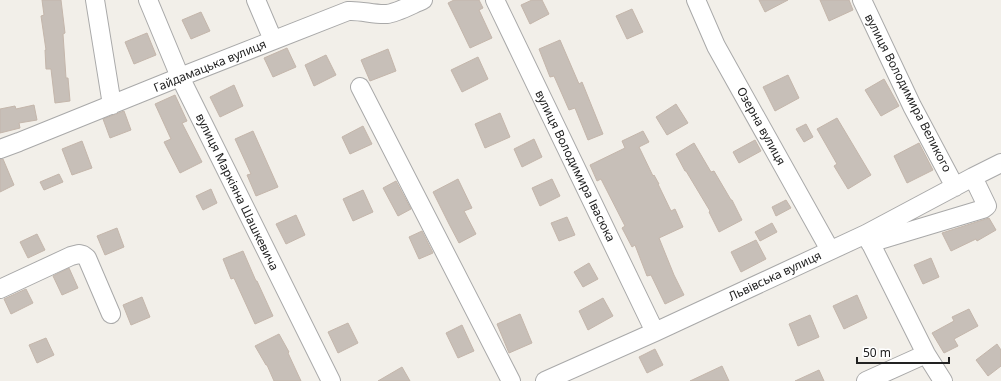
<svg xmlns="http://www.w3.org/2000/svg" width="1001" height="381" font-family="'Noto Sans',sans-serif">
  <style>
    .building { fill: #c7bfb8; stroke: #c4b6ab }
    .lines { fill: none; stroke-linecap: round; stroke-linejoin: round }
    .minor-casing { stroke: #a9a9a9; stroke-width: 20 }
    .minor { stroke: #fff; stroke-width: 18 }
    .labels { text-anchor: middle; stroke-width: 3; stroke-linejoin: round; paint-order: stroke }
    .street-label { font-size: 12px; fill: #222; stroke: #fff }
  </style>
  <rect width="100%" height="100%" fill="#f2efe9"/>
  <path class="building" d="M42 0H61L65 33 63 34 66 78H68L70 101 55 103 51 69H46L45 50H46L41 16 44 15Z
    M454 0H479L483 8 479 10 492 38 470 48 457 21 448 3Z
    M532 0H542L549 14 530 24 521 5Z
    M759 0H788L765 12Z
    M820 0H849L853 10 829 21Z
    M632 9 643 32 627 39 616 16Z
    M201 12 210 31 191 39 182 20Z
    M147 33 156 55 134 64 125 42Z
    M560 40 579 84 582 82 603 134 588 140 575 108 569 110 554 76 550 77 539 49Z
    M287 48 296 67 273 77 264 58Z
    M388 49 396 71 370 81 361 60Z
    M326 55 336 75 314 86 305 65Z
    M478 57 488 79 462 92 451 70Z
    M788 75 799 98 775 111 763 87Z
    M884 79 899 106 881 116 865 90Z
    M234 85 243 106 220 117 210 97Z
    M175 95 187 121 182 123 202 162 180 173 164 142 171 139 155 104Z
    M676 104 688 123 667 135 656 117Z
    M34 105 37 120 19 123 20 128 0 133V109L15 106 16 109Z
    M124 111 131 130 110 138 103 119Z
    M500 113 510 137 485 148 475 124Z
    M837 118 871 175 848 189 834 166 837 164 817 129Z
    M806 124 813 137 804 142 796 129Z
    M363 126 372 144 350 154 342 137Z
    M253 131 278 187 256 196 247 175 251 174 235 139Z
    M643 131 649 142 639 147 653 176 654 175 659 184H658L671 211 675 209 683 227 659 238 674 275 684 295 665 304 651 275 647 276 635 245 632 247 622 228 625 226 601 179 597 181 590 165 625 148 622 141Z
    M534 139 542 157 522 167 514 149Z
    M755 140 761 151 739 163 733 152Z
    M82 141 92 168 72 175 62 149Z
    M694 143 711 172 714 171 731 200H732L742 220 719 232 709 212 710 211 686 171H685L676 154Z
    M919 143 933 170 907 183 894 156Z
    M0 159H3L14 185 0 192Z
    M59 174 63 182 44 190 40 182Z
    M458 179 472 208 464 211 476 234 459 243 449 224 433 192Z
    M552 179 560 196 540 206 532 188Z
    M396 181 411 209 398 216 383 188Z
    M211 189 217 203 203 210 196 196Z
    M363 190 373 212 353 221 343 199Z
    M786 200 791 208 776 216 772 207Z
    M296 215 305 235 286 244 276 224Z
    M567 217 575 235 559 241 551 223Z
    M989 218 996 230 977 241 976 239 951 251 942 233Z
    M772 223 777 232 760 241 755 232Z
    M117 228 124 247 105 255 97 236Z
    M422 231 433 253 419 259 409 237Z
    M37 234 45 250 28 258 20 242Z
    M756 240 766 259 741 272 731 252Z
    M243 251 256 281H257L273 316 255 324 234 278 231 279 223 259Z
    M931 258 939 277 923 284 914 265Z
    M589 263 598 279 583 287 574 272Z
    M69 268 78 288 62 295 53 276Z
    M26 289 33 303 11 314 4 299Z
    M857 295 867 318 844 329 833 306Z
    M142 297 150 317 131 325 123 305Z
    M603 298 613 316 588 330 579 311Z
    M969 309 978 326 954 339 958 346 944 353 932 333 954 321 952 317Z
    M520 314 532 343 509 353 497 324Z
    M810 315 819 337 798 346 789 324Z
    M348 323 358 343 338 353 328 332Z
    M462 325 474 351 458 358 446 333Z
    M279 334 289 352 288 353 301 381H274L267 365H266L255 346Z
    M46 338 54 355 37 363 29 345Z
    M997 344 1001 350V366L988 376 976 360Z
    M655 349 663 365 647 373 639 357Z
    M722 366 729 381H690Z
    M402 367 410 381H378Z
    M819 370 824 381H795Z"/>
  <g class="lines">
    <defs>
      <path id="minor" d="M95 0 112 105
        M148 0 180 77 331 381
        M256 0 273 40
        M495 0 655 332
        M696 0 716 46 830 250
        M862 0 912 106 955 187
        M360 87 511 381
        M0 149 19 142 180 77 348 11C361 10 374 15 387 14 397 13 413 4 423 0
        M866 234 926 354 943 381
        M870 243 983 209 987 206 973 177
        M0 289 71 256 79 254 83 255 87 258 111 314
        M545 381 655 332 866 234 973 177 1001 163
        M866 381 926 354"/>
    </defs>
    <use href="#minor" class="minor-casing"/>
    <use href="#minor" class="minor"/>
  </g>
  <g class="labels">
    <g class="street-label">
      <text transform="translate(210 66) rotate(-22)" y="4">Гайдамацька вулиця</text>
      <text transform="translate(908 93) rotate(63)" y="4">вулиця Володимира Великого</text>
      <text transform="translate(761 126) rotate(61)" y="4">Озерна вулиця</text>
      <text transform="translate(575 166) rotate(64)" y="4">вулиця Володимира Івасюка</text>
      <text transform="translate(237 192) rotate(64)" y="4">вулиця Маркіяна Шашкевича</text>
      <text transform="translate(775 276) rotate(-25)" y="4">Львівська вулиця</text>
    </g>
  </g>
  <path d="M857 357v6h92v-6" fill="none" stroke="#222222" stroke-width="2"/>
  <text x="863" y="357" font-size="12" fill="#222222" stroke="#ffffff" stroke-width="3" paint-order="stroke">50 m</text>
</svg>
